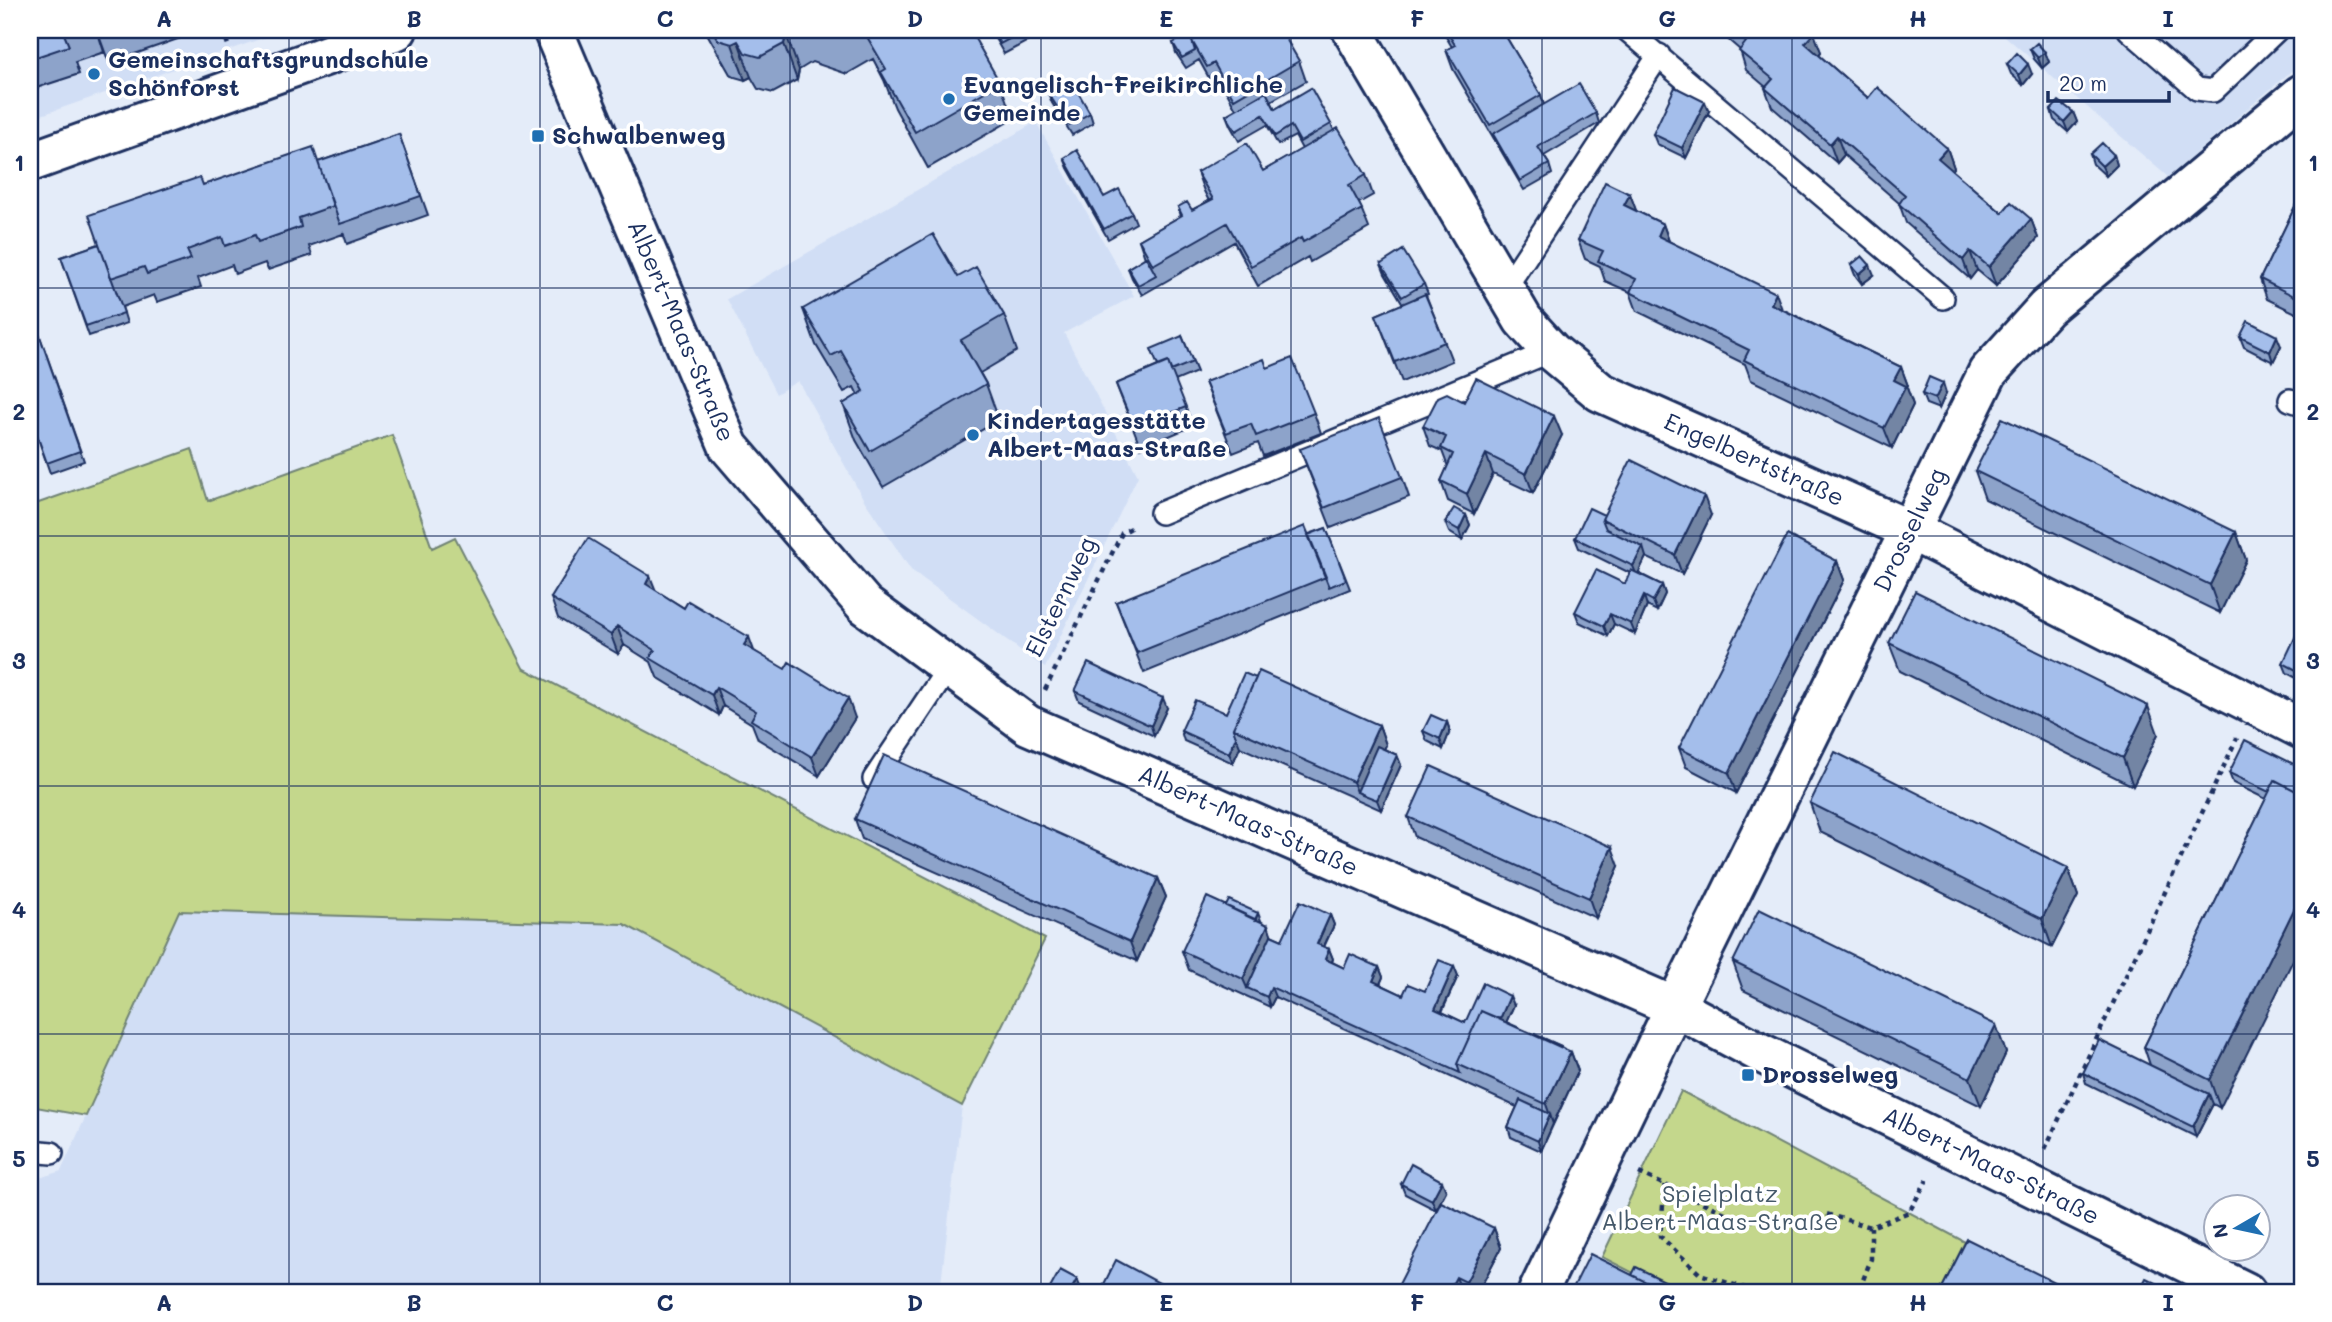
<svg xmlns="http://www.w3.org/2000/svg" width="2332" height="1322" font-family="Mali,sans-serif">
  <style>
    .built { fill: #d1def5 }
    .green { fill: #c4d78c; stroke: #708375; stroke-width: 2 }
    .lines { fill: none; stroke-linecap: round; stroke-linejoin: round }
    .service-casing { stroke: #1b2f5e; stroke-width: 26 }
    .minor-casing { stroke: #1b2f5e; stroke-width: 44 }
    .path { stroke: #1b2f5e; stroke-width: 4.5; stroke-dasharray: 5 5; stroke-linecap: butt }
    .service { stroke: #fff; stroke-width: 21 }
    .minor { stroke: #fff; stroke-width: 38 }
    .wall { fill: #8da3ca; stroke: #1b2f5e; stroke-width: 2 }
    .shaded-wall { fill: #7385a4; stroke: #1b2f5e; stroke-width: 2 }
    .building { fill: #a4beeb; stroke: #1b2f5e; stroke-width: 2 }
    .grid { fill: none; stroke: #1b2f5e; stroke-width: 2; stroke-opacity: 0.55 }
    .poi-dot { fill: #1f6fb2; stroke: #fff; stroke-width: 2.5 }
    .labels { text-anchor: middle; stroke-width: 7; stroke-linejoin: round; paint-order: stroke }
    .poi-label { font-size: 24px; font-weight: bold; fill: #1b2f5e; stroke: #fff; text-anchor: start }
    .street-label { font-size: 24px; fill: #1b2f5e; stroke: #fff }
    .park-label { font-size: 24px; fill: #45596a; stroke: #fff }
    .neatline { fill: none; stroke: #1b2f5e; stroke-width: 2.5 }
    .grid-label { font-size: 23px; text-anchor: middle; font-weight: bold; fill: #1b2f5e }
  </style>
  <rect width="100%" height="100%" fill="#e4ecf9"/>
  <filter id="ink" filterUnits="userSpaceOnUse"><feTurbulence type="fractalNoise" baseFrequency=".0143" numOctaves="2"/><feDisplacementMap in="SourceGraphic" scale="14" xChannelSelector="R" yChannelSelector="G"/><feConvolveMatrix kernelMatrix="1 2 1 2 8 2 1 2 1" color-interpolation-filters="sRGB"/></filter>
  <g filter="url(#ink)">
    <path class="built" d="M30 30H286L30 119Z
      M1998 30H2302V62L2168 177Z
      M1036 122 1134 296 1064 333 1138 476 1045 668 911 570 864 500 798 381 776 394 727 299Z
      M179 911 624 924 962 1106 940 1292H30V1181L61 1171Z"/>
    <path class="green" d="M392 435 432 548 455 537 523 668 1045 939 962 1106 624 924 179 911 86 1116 30 1106V506L192 449 208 501Z
      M1681 1091 1965 1242 1940 1292H1671L1602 1257Z"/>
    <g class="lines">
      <defs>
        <path id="service" d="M1627 30 1943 298
          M2129 30 2197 89 2213 91 2277 30
          M1504 290 1659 55
          M2290 400 2302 404
          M1161 513 1551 351
          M874 779 949 667
          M30 1151 52 1153"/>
        <path id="minor" d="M553 30 729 447 865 605 1028 725 1675 1007 1759 1052 2246 1292
          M1352 30 1523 320 1551 351 1600 392 1910 530 2302 729
          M30 162 397 30
          M1538 1292 1675 1007 1988 372 2046 308 2302 94"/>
      </defs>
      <use href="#service" class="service-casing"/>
      <use href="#minor" class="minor-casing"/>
      <path class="path" d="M223 30 229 48
        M1045 690 1122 533 1133 527
        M2045 1149 2237 738
        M1639 1173 1738 1219 1797 1224 1826 1214 1871 1227 1909 1212 1927 1180
        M1665 1185 1660 1236 1700 1274 1757 1292
        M1850 1292 1860 1288 1871 1259V1227"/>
      <use href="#service" class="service"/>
      <use href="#minor" class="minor"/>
    </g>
    <path class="wall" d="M30 30H191L192 34 109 63 98 33 104 52 75 62 79 74 30 90Z
      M705 30H938L941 35 1000 83 1013 119 928 168 895 108 884 80 873 59 847 74 812 62 799 70 797 80 773 93 758 89 751 77 745 80 731 76Z
      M990 30H1048L1004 54Z
      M1442 30H1502L1541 95 1544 105 1596 113 1599 123 1544 156 1549 164 1552 174 1524 190 1453 69 1446 50 1452 47Z
      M1717 30H1810L1821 52 1819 55 1868 98 1947 148 1954 168 1952 170 2002 213 2031 219 2038 238 1996 286 1977 270 1970 279 1906 223 1899 203 1844 155 1837 163 1772 107 1765 88 1766 87 1746 70 1740 50Z
      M1173 43 1299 61 1306 81 1271 101 1275 109 1331 124 1334 130 1366 175 1373 195 1359 203 1369 228 1310 262 1308 257 1258 286 1234 242 1142 295 1132 278 1128 268 1145 258 1139 240 1181 216 1178 207 1192 210 1209 201 1204 191 1197 172 1263 171 1302 149 1295 136 1278 145 1267 125 1239 141 1230 125 1226 115 1236 109 1221 82 1214 87 1199 60 1186 68 1176 53Z
      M2030 49 2045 52 2049 62 2042 68 2034 59Z
      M2007 64 2032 74 2023 85 2011 74Z
      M1048 93 1090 113 1093 123 1072 135 1052 103Z
      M2051 110 2073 112 2077 122 2068 132 2054 120Z
      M1709 111 1686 158 1657 144 1653 134Z
      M399 134 428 215 347 244 343 232V234L309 246 312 255 268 270 265 263 235 274 232 265 198 278 201 287 157 302 154 295 122 307 127 323 89 336 61 257 99 244 203 185 318 162Z
      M2090 154 2114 155 2117 165 2106 176 2093 164Z
      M1064 158 1104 197 1132 213 1136 223 1108 239 1068 168Z
      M2302 192V316L2267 299 2260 279Z
      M1630 194 1636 211 1663 224 1669 241 1782 309 1901 367 1908 386 1907 388 1913 405 1892 448 1751 380 1745 364 1637 311 1630 292 1605 281 1600 266 1585 259 1578 240Z
      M1381 264 1424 284 1428 294 1426 295 1452 361 1402 382 1376 315 1403 304 1385 274Z
      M1851 265 1874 275 1862 284 1855 275Z
      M958 277 1004 315 1017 351 980 373 986 384 999 420 883 487 856 440 843 404 858 395 854 387 844 392 816 345 803 309Z
      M30 308 84 461 50 473 30 415Z
      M1182 336 1197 372 1175 381 1193 426 1141 448 1116 384 1158 366Z
      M2240 337 2281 346 2273 362 2244 347Z
      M1267 368 1314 413 1321 433 1263 456 1258 443 1233 453 1205 382Z
      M1946 393 1939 409 1926 404 1922 394Z
      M1464 402 1562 435 1533 493 1493 474 1474 514 1448 501 1441 481 1448 467 1442 451 1430 446 1423 426Z
      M1300 449 1402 477 1409 497 1331 528Z
      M1975 471 2236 532 2246 560 2220 613 1985 499Z
      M1466 515 1470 525 1462 540 1449 532 1445 522Z
      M1604 515H1711L1682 574 1646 557 1638 573 1662 585 1665 594 1657 611 1647 606 1635 634 1614 624 1608 636 1579 622 1575 612 1625 584 1630 573 1579 548 1575 538Z
      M1326 528 1350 589 1144 673 1116 602Z
      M1837 561 1844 580 1736 793 1686 767 1679 748Z
      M655 590 754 651 855 718 819 776 758 739 752 724 723 706 719 715 657 677 651 662 624 645 618 654 558 618 551 598Z
      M2302 633V681L2287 673 2283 663Z
      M1889 643 2158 734 2133 786 1900 671Z
      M1075 691 1167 708 1154 736 1079 701Z
      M1226 713 1379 725 1386 745 1384 749 1397 755 1401 765 1381 810 1240 747 1233 763 1184 741 1181 731Z
      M1447 722 1450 731 1443 749 1427 741 1423 731Z
      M2302 768 2220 1108 2213 1104 2196 1137 2086 1083 2083 1073 2150 1065 2144 1047 2266 799 2233 783 2229 773Z
      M1810 803 2068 868 2078 896 2052 947 1820 832Z
      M1408 817 1619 866 1596 918 1415 837Z
      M855 819 1158 878 1166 897 1137 961 862 839Z
      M1226 906 1268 925 1271 935 1282 940 1330 915 1334 925 1324 947 1329 949 1333 959 1332 962 1344 968 1379 967 1383 977 1380 984 1403 995 1425 991 1454 966 1458 976 1442 1012 1465 1023 1514 1005 1506 1022 1561 1046 1562 1048 1571 1052 1578 1071 1541 1151 1511 1137 1508 1127 1517 1107 1275 997 1270 1007 1189 970 1182 951Z
      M1733 962 1996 1025 2006 1053 1981 1106 1743 990Z
      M1401 1184 1446 1191 1436 1210 1405 1194Z
      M1494 1228 1501 1248 1478 1292H1395Z"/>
    <path class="shaded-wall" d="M1814 33 1821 52 1812 62 1805 43Z
      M786 34 799 70 797 80 784 44Z
      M738 41 751 77 745 80 732 44Z
      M2045 52 2049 62 2042 68 2038 58Z
      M2028 64 2032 74 2023 85 2019 75Z
      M1705 102 1709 111 1686 158 1682 148Z
      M2073 112 2077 122 2068 132 2064 122Z
      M1837 136 1844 155 1837 163 1830 144Z
      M1947 148 1954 168 1946 178 1938 158Z
      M2114 155 2117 165 2106 176 2102 166Z
      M1630 194 1637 213 1624 205Z
      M2031 219 2038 238 1996 286 1989 267Z
      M1663 224 1670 244 1658 236Z
      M1970 251 1977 270 1970 279 1963 260Z
      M1870 265 1874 275 1862 284 1859 274Z
      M1776 293 1783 312 1771 304Z
      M2277 336 2281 346 2273 362 2270 352Z
      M1901 367 1908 386 1907 388 1913 405 1892 448 1884 428 1894 380Z
      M1943 383 1946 393 1939 409 1935 399Z
      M1554 416 1562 435 1533 493 1526 474Z
      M1486 454 1493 474 1474 514 1467 494Z
      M1704 496 1711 515 1682 574 1675 555Z
      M1466 515 1470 525 1462 540 1459 530Z
      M2236 532 2246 560 2220 613 2210 585Z
      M1643 547 1646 557 1637 576 1633 566Z
      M1837 561 1844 580 1736 793 1729 773Z
      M650 576 658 596 646 584Z
      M1662 585 1665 594 1657 611 1653 601Z
      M1644 596 1647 606 1635 634 1631 624Z
      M1610 614 1614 624 1608 636 1604 626Z
      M617 626 624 645 618 654 611 635Z
      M749 637 756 656 744 645Z
      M716 687 723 706 719 715 712 695Z
      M848 698 855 718 819 776 812 757Z
      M1163 698 1167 708 1154 736 1151 726Z
      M2148 706 2158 734 2133 786 2123 758Z
      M1447 722 1450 731 1443 749 1440 739Z
      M1379 725 1386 745 1364 794 1357 792 1353 782Z
      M1236 737 1240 747 1233 763 1229 753Z
      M1397 755 1401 765 1381 810 1377 800Z
      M1612 847 1619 866 1596 918 1589 898Z
      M2068 868 2078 896 2052 947 2042 919Z
      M1158 878 1166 897 1137 961 1130 942Z
      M2302 893V942L2220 1108 2210 1080Z
      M1258 913 1262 923 1253 926Z
      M1330 915 1334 925 1320 954 1317 944Z
      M1268 925 1275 945 1247 988 1243 979Z
      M1329 949 1333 959 1328 969 1325 959Z
      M1454 966 1458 976 1438 1019 1435 1009Z
      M1379 967 1383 977 1377 991 1373 981Z
      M1271 987 1275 997 1270 1007 1267 997Z
      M1510 996 1514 1005 1500 1036 1497 1026Z
      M1996 1025 2006 1053 1981 1106 1970 1078Z
      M1571 1052 1578 1071 1553 1124 1546 1104Z
      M2209 1094 2213 1104 2196 1137 2193 1127Z
      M1550 1114 1553 1124 1541 1151 1538 1141Z
      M1442 1181 1446 1191 1436 1210 1432 1200Z
      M1494 1228 1501 1248 1478 1292H1470L1466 1282Z
      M1456 1277 1462 1292H1448Z
      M1077 1279 1081 1289 1079 1292H1070Z"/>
    <path class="building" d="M30 30H76L64 34 69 46 30 59Z
      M712 30H793L786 34 784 44 760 57 745 53 738 41 732 44 718 40Z
      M809 30H847L834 38Z
      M863 30H938L941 35 950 30H970L1000 83 915 132 881 72 886 69Z
      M992 30H1026L1000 44Z
      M1196 30H1211L1192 41 1195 51 1182 58 1173 43Z
      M1211 30H1281L1299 61 1234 99 1214 63 1207 67 1192 41Z
      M1446 30H1502L1541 95 1490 125 1446 50 1455 45Z
      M1732 30H1810L1814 33 1805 43 1868 98 1877 87 1947 148 1938 158 2002 213 2011 202 2031 219 1989 267 1970 251 1963 260 1899 204 1905 195 1837 136 1830 144 1765 88 1773 79 1739 51 1746 42Z
      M2037 43 2045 52 2038 58 2030 49Z
      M2017 53 2028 64 2019 75 2007 64Z
      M1071 80 1090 113 1069 125 1048 93Z
      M1579 84 1596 113 1538 147 1549 164 1520 181 1493 134Z
      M1675 87 1705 102 1682 148 1653 134Z
      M1311 88 1331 124 1300 142 1291 126 1275 136 1263 115 1236 131 1226 115 1266 92 1275 109Z
      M2059 101 2073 112 2064 122 2051 110Z
      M1338 128 1366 175 1349 185 1362 209 1303 242 1301 238 1251 266 1227 223 1153 265 1139 240 1182 215 1178 207 1187 202 1192 210 1213 199 1197 172 1247 143 1263 171Z
      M399 134 421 196 340 224 318 162Z
      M2102 143 2114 155 2102 166 2090 154Z
      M313 147 333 206 299 218 301 227 258 242 255 235 225 246 222 237 187 250 191 259 147 274 144 267 111 278 89 215 200 177 203 185Z
      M1077 150 1104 197 1119 189 1132 213 1104 229 1064 158Z
      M1605 182 1630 194 1624 205 1663 224 1658 236 1776 293 1771 304 1901 367 1894 380 1906 386 1884 428 1744 360 1749 350 1630 292 1636 279 1598 261 1603 251 1578 240Z
      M2302 192V300L2260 279Z
      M933 234 958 277 976 267 1004 315 961 340 986 384 870 451 843 404 864 391 841 351 831 356 803 309Z
      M99 244 124 313 86 326 61 257Z
      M1403 250 1424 284 1402 297 1381 264Z
      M1862 256 1870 265 1859 274 1851 265Z
      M1146 257 1156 275 1138 285 1128 268Z
      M1425 294 1445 342 1395 362 1376 315Z
      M30 308 80 451 47 463 30 415Z
      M2248 321 2277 336 2270 352 2240 337Z
      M1182 336 1193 362 1171 371 1168 362 1158 366 1151 349Z
      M1292 358 1314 413 1256 436 1251 424 1226 433 1205 382 1264 359 1267 368Z
      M1168 362 1186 407 1134 428 1116 384Z
      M1929 377 1943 383 1935 399 1922 394Z
      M1476 378 1554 416 1526 474 1486 454 1467 494 1441 481 1453 454 1441 448 1446 437 1423 426 1438 397 1447 393 1464 402Z
      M1379 418 1402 477 1324 508 1300 449Z
      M2002 418 2236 532 2210 585 1975 471Z
      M1631 460 1704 496 1675 555 1602 519Z
      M1454 508 1466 515 1459 530 1445 522Z
      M1589 508 1604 515 1602 519 1606 529 1643 547 1633 566 1575 538Z
      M1305 526 1326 577 1137 653 1116 602Z
      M1326 528 1346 580 1329 587 1308 535Z
      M1787 535 1837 561 1729 773 1679 748Z
      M588 538 650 576 646 584 684 608 688 601 749 637 744 645 785 669 789 662 848 698 812 757 751 720 756 711 716 687 712 695 650 658 655 650 617 626 611 635 551 598Z
      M1596 570 1625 584 1631 570 1662 585 1653 601 1644 596 1631 624 1610 614 1604 626 1575 612Z
      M1915 591 2148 706 2123 758 1889 643Z
      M2298 631 2302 633V673L2283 663Z
      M1088 663 1163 698 1151 726 1075 691Z
      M1259 671 1379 725 1353 782 1233 728Z
      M1244 673 1256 678 1233 728 1236 737 1229 753 1181 731 1195 700 1226 713Z
      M1431 715 1447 722 1440 739 1423 731Z
      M2245 740 2302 768V794L2275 780 2269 792 2229 773Z
      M1377 746 1397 755 1377 800 1357 792Z
      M1835 752 2068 868 2042 919 1810 803Z
      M884 755 1158 878 1130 942 855 819Z
      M1431 766 1612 847 1589 898 1408 817Z
      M2275 780 2302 794V893L2210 1080 2144 1047Z
      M1207 897 1268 925 1243 979 1182 951Z
      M1229 900 1258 913 1255 920 1226 906Z
      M1300 901 1330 915 1317 944 1329 949 1325 959 1344 968 1350 954 1379 967 1373 981 1403 995 1408 984 1425 991 1439 960 1454 966 1435 1009 1465 1023 1483 983 1510 996 1500 1019 1481 1011 1457 1064 1460 1073 1271 987 1267 997 1247 988 1271 935 1282 940Z
      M1759 909 1996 1025 1970 1078 1733 962Z
      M1481 1011 1571 1052 1546 1104 1457 1064Z
      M1532 1033 1561 1046V1047L1532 1034Z
      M2099 1040 2209 1094 2193 1127 2083 1073Z
      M1520 1100 1550 1114 1538 1141 1508 1127Z
      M1411 1164 1442 1181 1432 1200 1401 1184Z
      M1441 1202 1494 1228 1466 1282 1456 1277 1448 1292H1395Z
      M1967 1239 2064 1287 2061 1292H1940Z
      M1590 1254 1654 1286 1651 1292H1571Z
      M1116 1260 1176 1292H1100Z
      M1636 1267 1677 1287 1675 1292H1656L1654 1286 1632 1275Z
      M1060 1270 1077 1279 1070 1292H1048Z
      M2146 1278 2175 1292H2139Z"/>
  </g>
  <path class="grid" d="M289 30V1292M540 30V1292M790 30V1292M1041 30V1292M1291 30V1292M1542 30V1292M1792 30V1292M2043 30V1292M30 288H2302M30 536H2302M30 786H2302M30 1034H2302"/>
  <g class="poi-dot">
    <circle cx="94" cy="74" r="7"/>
    <circle cx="949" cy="99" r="7"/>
    <rect x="531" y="129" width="14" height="14" rx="3.5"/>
    <circle cx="973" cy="435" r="7"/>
    <rect x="1741" y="1068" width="14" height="14" rx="3.5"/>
  </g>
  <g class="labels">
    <g class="poi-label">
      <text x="108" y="68">Gemeinschaftsgrundschule<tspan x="108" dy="28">Schönforst</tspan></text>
      <text x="963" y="93">Evangelisch-Freikirchliche<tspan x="963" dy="28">Gemeinde</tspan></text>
      <text x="552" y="144">Schwalbenweg</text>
      <text x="987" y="429">Kindertagesstätte<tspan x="987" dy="28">Albert-Maas-Straße</tspan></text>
      <text x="1762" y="1083">Drosselweg</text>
    </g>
    <g class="street-label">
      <text transform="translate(681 331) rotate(67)" y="8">Albert-Maas-Straße</text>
      <text transform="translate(1754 460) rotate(24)" y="8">Engelbertstraße</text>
      <text transform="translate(1910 530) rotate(-64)" y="8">Drosselweg</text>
      <text transform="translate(1061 597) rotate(-64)" y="8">Elsternweg</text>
      <text transform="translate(1248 821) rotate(24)" y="8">Albert-Maas-Straße</text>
      <text transform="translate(1991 1166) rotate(26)" y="8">Albert-Maas-Straße</text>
    </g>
    <g class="park-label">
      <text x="1720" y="1202">Spielplatz<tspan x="1720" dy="28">Albert-Maas-Straße</tspan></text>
    </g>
  </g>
  <rect width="2332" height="1322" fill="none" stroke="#fff" stroke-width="77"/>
  <g transform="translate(2237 1228) rotate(261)"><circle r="33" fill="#ffffff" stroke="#a4acbf" stroke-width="2"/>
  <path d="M0-5L12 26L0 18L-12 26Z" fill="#1f6fb2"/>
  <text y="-10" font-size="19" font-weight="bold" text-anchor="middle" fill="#1b2f5e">N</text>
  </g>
  <path d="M2048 91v10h121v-10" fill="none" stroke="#1b2f5e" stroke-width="3.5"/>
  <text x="2059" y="91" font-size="21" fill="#1b2f5e" stroke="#ffffff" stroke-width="5" paint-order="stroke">20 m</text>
  <rect x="38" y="38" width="2256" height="1246" class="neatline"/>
  <g class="grid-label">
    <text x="164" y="27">A</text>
    <text x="414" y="27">B</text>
    <text x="665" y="27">C</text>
    <text x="915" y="27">D</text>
    <text x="1166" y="27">E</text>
    <text x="1417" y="27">F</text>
    <text x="1667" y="27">G</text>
    <text x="1918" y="27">H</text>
    <text x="2168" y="27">I</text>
    <text x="19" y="171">1</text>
    <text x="2313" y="171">1</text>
    <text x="19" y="420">2</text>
    <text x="2313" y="420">2</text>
    <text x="19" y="669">3</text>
    <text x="2313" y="669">3</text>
    <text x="19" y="918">4</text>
    <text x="2313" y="918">4</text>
    <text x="19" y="1167">5</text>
    <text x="2313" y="1167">5</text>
    <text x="164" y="1311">A</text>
    <text x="414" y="1311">B</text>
    <text x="665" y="1311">C</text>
    <text x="915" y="1311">D</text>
    <text x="1166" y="1311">E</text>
    <text x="1417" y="1311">F</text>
    <text x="1667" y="1311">G</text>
    <text x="1918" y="1311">H</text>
    <text x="2168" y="1311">I</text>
  </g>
</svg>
